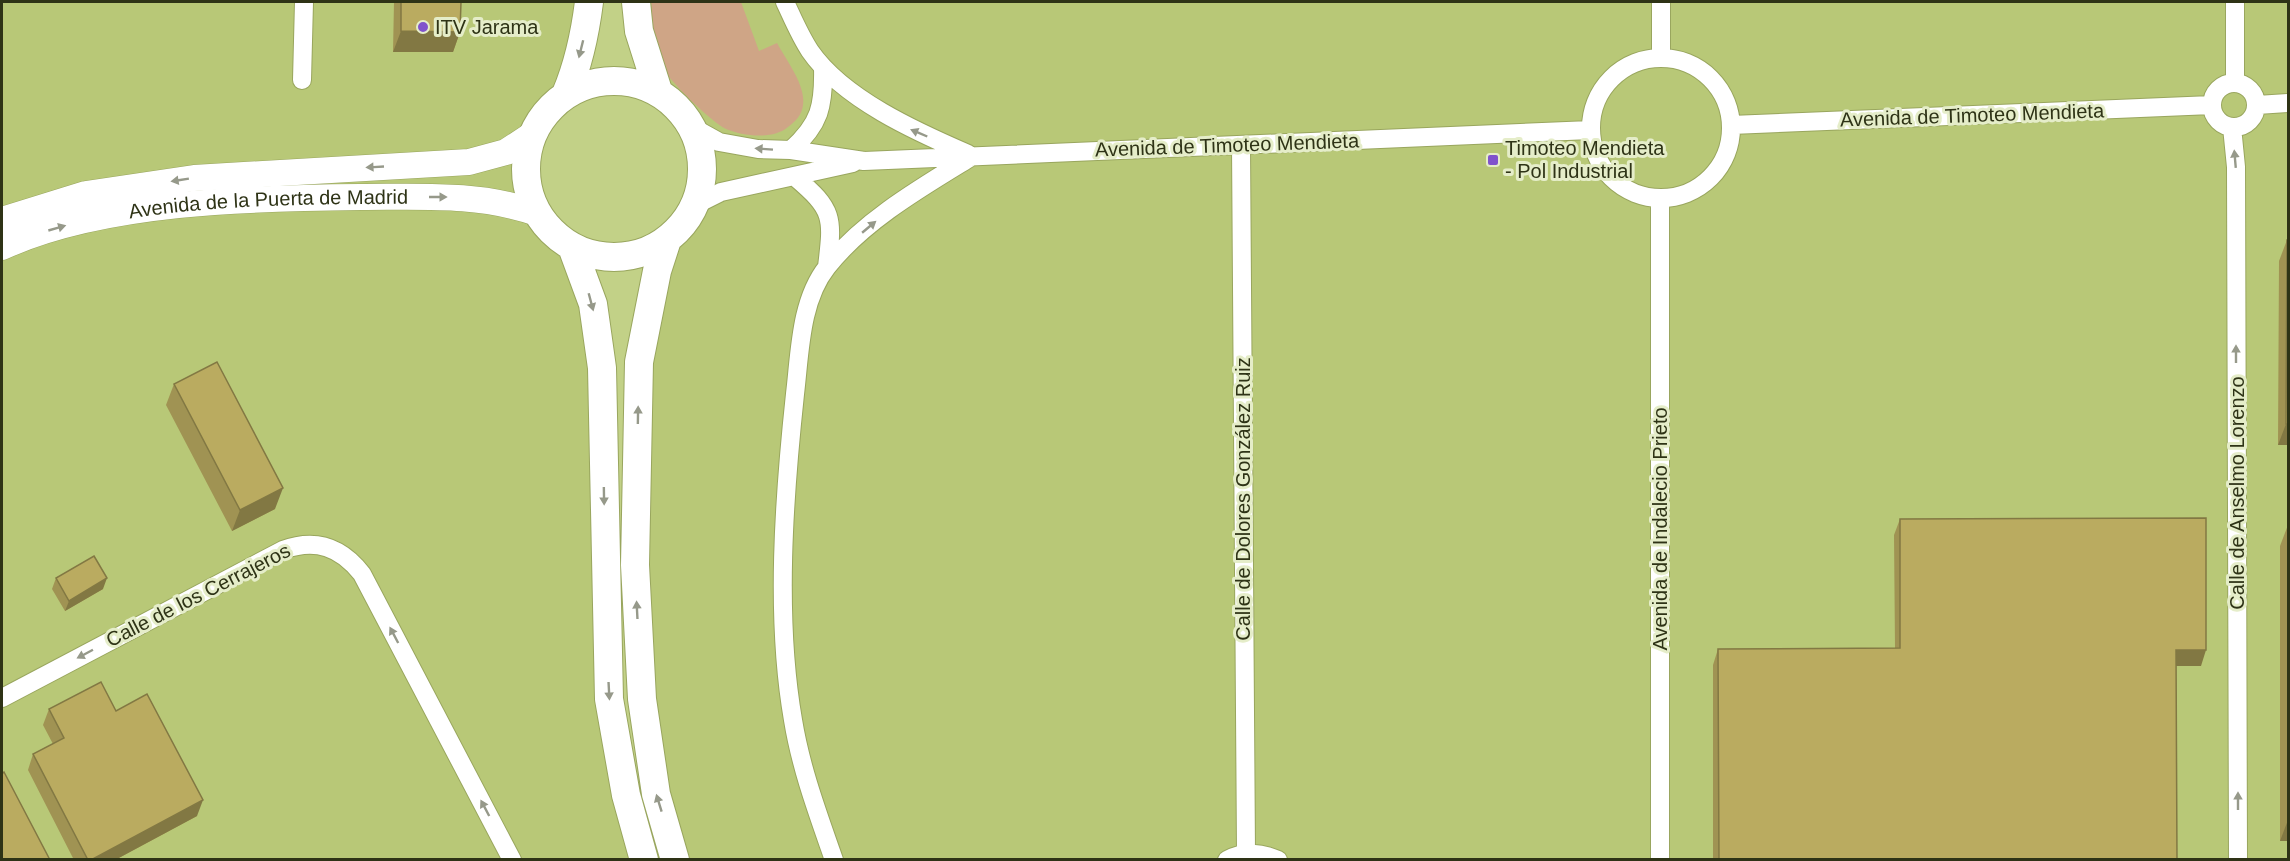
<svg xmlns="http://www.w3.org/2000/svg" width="2290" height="861" font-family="Arial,sans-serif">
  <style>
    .built { fill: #b8c877 }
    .green { fill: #cfa586 }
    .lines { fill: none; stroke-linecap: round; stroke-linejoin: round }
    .street-casing { stroke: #99a65e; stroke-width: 20 }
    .secondary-casing { stroke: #99a65e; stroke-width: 27 }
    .primary-casing { stroke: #99a65e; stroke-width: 30 }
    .street { stroke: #fff; stroke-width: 18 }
    .secondary { stroke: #fff; stroke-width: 26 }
    .primary { stroke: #fff; stroke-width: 28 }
    .wall { fill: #a09353 }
    .shaded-wall { fill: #827843 }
    .building { fill: #baab60; stroke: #827843; stroke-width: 1.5 }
    .oneway { fill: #96998a }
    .poi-dot { fill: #8053cc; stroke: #e5edc9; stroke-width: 2 }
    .labels { text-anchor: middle; stroke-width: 6; stroke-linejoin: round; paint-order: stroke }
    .poi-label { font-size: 20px; fill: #2e3316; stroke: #e5edc9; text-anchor: start }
    .street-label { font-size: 20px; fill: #2e3316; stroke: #e5edc9 }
  </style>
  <rect width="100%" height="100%" fill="#c2d187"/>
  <path class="built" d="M2 2H589L566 94 547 110 532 135 526 164 528 188 537 213 553 233 572 247 593 304 605 567 644 859 2 860Z
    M636 2H2288V859H675L656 794 639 362 667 240 684 224 702 180 700 148 690 126 676 105 658 91Z"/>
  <path class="green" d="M651 2H741L759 51 777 43C786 60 806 85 803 105 802 115 795 122 788 127 773 140 743 136 726 129 710 121 673 84 663 69 652 50 653 22 651 2Z"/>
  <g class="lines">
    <defs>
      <path id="street" d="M785 2C793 19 800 36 810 51 843 99 917 132 968 154
        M1661 2V57
        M2235 2V83
        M1591 128a70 70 0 1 1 140 0a70 70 0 1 1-140 0Z
        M302 80 304 2
        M2212 105a22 22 0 1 1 44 0a22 22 0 1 1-44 0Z
        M2257 105 2288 103
        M1731 125 2212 105
        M690 126 719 142 758 149 791 150 864 161 1591 130
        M2232 127 2236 167 2238 860
        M1241 145 1246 853
        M791 150C820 124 824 106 823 67
        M795 177C834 210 833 217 827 267
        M1660 198V860
        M693 206 721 192 853 163
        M2 698 283 550C316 538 341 547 362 574L512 860
        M834 860C818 814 801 769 793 720 775 617 784 497 795 394 800 353 800 301 827 267 863 221 922 187 971 157
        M1227 860C1245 851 1260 852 1278 860"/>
      <g id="secondary">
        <path d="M2 220 86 194 194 178 469 162 506 152 532 135"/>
        <path id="s1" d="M2 247C102 201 252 198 361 197 421 197 480 193 537 213"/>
      </g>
      <path id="primary" d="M636 2 639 31 658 91
        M526 169a88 88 0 1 1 176 0a88 88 0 1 1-176 0Z
        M566 94C579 63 585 34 589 2
        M667 240 657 271 639 362 635 565 642 699 656 794 675 860
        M572 247 593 304 602 368 609 699 626 795 644 860"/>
    </defs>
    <use href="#street" class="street-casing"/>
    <use href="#secondary" class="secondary-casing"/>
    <use href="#primary" class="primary-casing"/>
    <use href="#street" class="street"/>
    <use href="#secondary" class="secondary"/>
    <use href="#primary" class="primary"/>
  </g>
  <path class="wall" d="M394 2H461L460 32 453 52H393Z
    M2287 240 2289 445H2278L2279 261Z
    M174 384 275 509 232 531 166 405Z
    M1900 519 2201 666H2176L2177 860H1713V665L1718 649 1895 648 1894 535Z
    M2288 525 2289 841H2280V546Z
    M56 578 103 589 65 611 52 589Z
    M49 709 116 711 197 816 115 860H74L28 770 33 754 53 744 43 725Z"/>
  <path class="shaded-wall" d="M401 31 460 32 453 52H393Z
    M2286 424H2289V445H2278Z
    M283 488 275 509 232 531 240 510Z
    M107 578 103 589 65 611 69 601Z
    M2176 650H2206L2201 666H2171Z
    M203 800 197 816 115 860H91Z
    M2288 820 2289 841H2280Z"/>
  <path class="building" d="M401 2H461L460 32 401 31Z
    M2287 240H2289V424H2286Z
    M217 362 283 488 240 510 174 384Z
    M2206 518V650H2176L2177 860H1719L1718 649 1900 648V519Z
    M2288 525H2289V820H2288Z
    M94 556 107 578 69 601 56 578Z
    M101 682 116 711 147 694 203 800 91 860H88L33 754 64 738 49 709Z
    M4 772 50 860H2V774Z"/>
  <defs><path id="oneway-solid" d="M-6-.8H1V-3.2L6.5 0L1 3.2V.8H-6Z" transform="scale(1.5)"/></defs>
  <g class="oneway">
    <use href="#oneway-solid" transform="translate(581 49) rotate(104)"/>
    <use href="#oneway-solid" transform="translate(919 133) rotate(-157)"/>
    <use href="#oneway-solid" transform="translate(764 149) rotate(-176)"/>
    <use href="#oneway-solid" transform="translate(2235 159) rotate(-95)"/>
    <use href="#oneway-solid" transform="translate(375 167) rotate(177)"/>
    <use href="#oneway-solid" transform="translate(180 180) rotate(171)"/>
    <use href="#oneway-solid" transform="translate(438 197)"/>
    <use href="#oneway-solid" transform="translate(869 227) rotate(-40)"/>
    <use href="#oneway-solid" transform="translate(57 228) rotate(-16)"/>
    <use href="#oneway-solid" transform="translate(591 302) rotate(75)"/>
    <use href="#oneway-solid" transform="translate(2236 354) rotate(-90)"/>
    <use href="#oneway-solid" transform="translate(638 415) rotate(-89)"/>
    <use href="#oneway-solid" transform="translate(604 496) rotate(89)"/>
    <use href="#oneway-solid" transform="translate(637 610) rotate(-93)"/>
    <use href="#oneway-solid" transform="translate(394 635) rotate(-118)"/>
    <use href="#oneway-solid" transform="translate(85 654) rotate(152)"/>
    <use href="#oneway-solid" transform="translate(609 691) rotate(87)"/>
    <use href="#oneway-solid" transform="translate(2238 801) rotate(-90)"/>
    <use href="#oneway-solid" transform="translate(659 803) rotate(-107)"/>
    <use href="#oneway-solid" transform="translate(485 808) rotate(-118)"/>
  </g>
  <g class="poi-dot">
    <circle cx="423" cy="27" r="6"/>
    <rect x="1487" y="154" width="12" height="12" rx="3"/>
  </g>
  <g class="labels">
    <g class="poi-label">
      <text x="435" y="34">ITV Jarama</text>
      <text x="1505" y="155">Timoteo Mendieta<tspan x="1505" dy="23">- Pol Industrial</tspan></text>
    </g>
    <g class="street-label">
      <text transform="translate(1972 115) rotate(-2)" y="7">Avenida de Timoteo Mendieta</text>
      <text transform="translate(1227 145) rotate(-2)" y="7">Avenida de Timoteo Mendieta</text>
      <text dy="7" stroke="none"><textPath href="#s1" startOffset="272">Avenida de la Puerta de Madrid</textPath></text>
      <text transform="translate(2237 493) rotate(-90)" y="7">Calle de Anselmo Lorenzo</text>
      <text transform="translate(1243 499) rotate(-90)" y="7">Calle de Dolores González Ruiz</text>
      <text transform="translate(1660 529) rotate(-90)" y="7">Avenida de Indalecio Prieto</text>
      <text transform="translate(198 595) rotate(-27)" y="7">Calle de los Cerrajeros</text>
    </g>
  </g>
  <rect width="2290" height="861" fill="none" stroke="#2e3316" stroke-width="6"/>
</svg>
